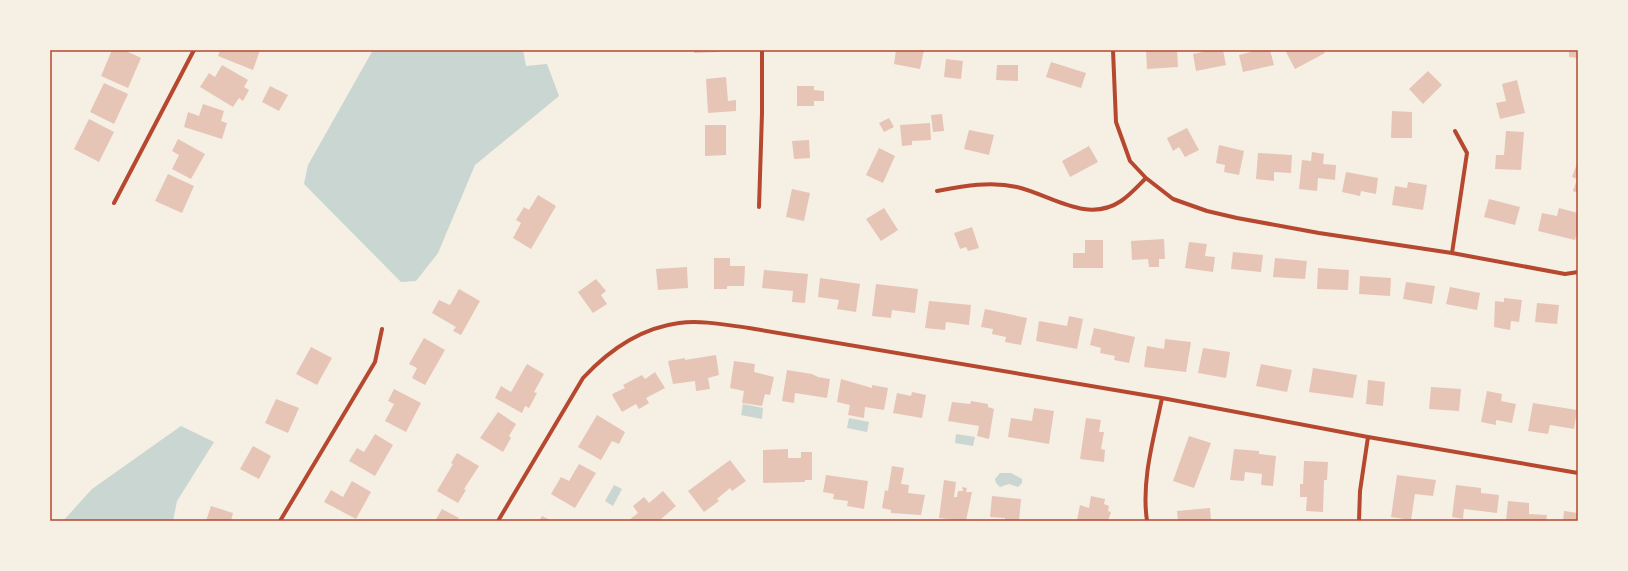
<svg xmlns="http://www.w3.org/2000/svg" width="1628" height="571" font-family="'Source Sans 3',sans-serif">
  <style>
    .water { fill: #c9d6d2 }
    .building { fill: #e6c5b7 }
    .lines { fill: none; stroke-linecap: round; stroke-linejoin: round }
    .minor { stroke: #b5482f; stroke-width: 4 }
    .neatline { fill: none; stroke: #b5482f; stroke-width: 1.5 }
  </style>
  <rect width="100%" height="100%" fill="#f6efe4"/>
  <path class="water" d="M373 50H523L526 66 547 64 559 96 475 165 438 253 416 281 401 282 304 184 308 165Z
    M743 404 763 408 762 419 741 415Z
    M849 418 869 422 867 432 847 428Z
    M181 426 214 442 177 501 173 521H63L92 489Z
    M956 434 975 437 973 446 955 443Z
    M1000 473H1011L1022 479V483L1018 487 1009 484 1000 487 996 483 995 479Z
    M614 485 622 489 613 506 605 501Z"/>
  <path class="building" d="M112 50H124L141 58 128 88 101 76Z
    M220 50H260L253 70 218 56Z
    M694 50H719V52L694 53Z
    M896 50H924L920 69 894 64Z
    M1146 50H1177L1178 67 1147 69Z
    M1211 50H1223L1226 65 1196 71 1193 54Z
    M1258 50H1270L1274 65 1243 72 1239 55Z
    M1290 50H1323L1325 53 1295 69 1286 52Z
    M1569 50H1578V58L1569 57Z
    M946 59 963 61 961 79 944 77Z
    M1051 62 1086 73 1081 88 1046 77Z
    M222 65 248 80 244 87 249 90 243 101 239 98 233 107 200 87 209 73 215 77Z
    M997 65H1018V81L996 80Z
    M1428 71 1442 85 1423 104 1409 89Z
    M726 77 728 101 736 100V111L708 113 706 79Z
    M1517 80 1525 113 1500 119 1496 103 1506 101 1502 84Z
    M104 83 128 94 114 124 90 112Z
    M270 86 288 95 279 111 262 102Z
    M797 86H814V90L824 91V101H814V106H797Z
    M203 104 224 111 221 121 227 123 222 139 184 127 188 112 199 116Z
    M1392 111 1412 112V138H1391Z
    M942 114 944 131 933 132 931 115Z
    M889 118 894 127 884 132 879 123Z
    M89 119 114 132 99 162 74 149Z
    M930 123 931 140 912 141V145L902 146 900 125Z
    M705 125H726V155L705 156Z
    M1187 128 1199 150 1185 157 1179 147 1173 151 1167 138Z
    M969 130 994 135 989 155 964 149Z
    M1506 131 1524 132 1521 170 1495 169 1496 155H1504Z
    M178 139 205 154 191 179 172 169 179 155 172 151Z
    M809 140 810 158 794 159 792 141Z
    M1219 145 1244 151 1239 175 1224 172 1225 165 1216 163Z
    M1089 146 1098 162 1070 177 1062 161Z
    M879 148 895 156 883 183 866 175Z
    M1312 152 1324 154 1323 164 1336 165 1335 180 1318 178 1317 191 1299 189 1302 160 1311 161Z
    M1258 153 1292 155 1291 173 1274 172V181L1256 179Z
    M1578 161V193L1573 191 1577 179 1572 177Z
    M1346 172 1378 178 1376 194 1361 191 1360 196 1342 192Z
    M168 174 194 186 182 213 155 201Z
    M1408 182 1427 185 1423 210 1392 205 1395 186 1407 188Z
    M792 189 810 193 804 221 786 217Z
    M538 195 556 206 531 249 513 238 521 223 516 220 524 207 529 210Z
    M1489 199 1520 207 1515 225 1484 217Z
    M884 208 898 230 881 241 866 219Z
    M1559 208 1578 213V229L1575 240 1538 231 1542 213 1557 216Z
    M972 227 979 248 968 251 966 247 960 249 954 233Z
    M1164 239 1165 259H1159V267H1149L1148 259 1132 260 1131 241Z
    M1085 240H1103V268H1073V253H1085Z
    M1189 242 1207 244 1205 256 1215 257 1213 272 1185 268Z
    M1233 252 1263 255 1261 272 1231 269Z
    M714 258H730V266H745L744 286H727V289H714Z
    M1275 258 1307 261 1305 279 1273 277Z
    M687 267 688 288 658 290 656 269Z
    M1318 268 1349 270 1348 290 1317 289Z
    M764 270 808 274 805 303 792 302 793 291 762 288Z
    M1360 276 1391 278 1390 296 1359 294Z
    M820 278 860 284 856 312 837 309 839 300 818 297Z
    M596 279 606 291 601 295 607 304 593 313 578 292Z
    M1406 282 1435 286 1432 304 1403 299Z
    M876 284 918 289 915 313 892 310 891 318 872 316Z
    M1450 287 1480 293 1477 310 1446 304Z
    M459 289 480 301 461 335 453 331 456 327 432 313 439 300 450 305Z
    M1504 298 1522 300 1519 322 1511 321 1510 330 1494 327 1495 301 1504 302Z
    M929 301 971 305 969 325 946 322 945 330 925 328Z
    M1537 303 1559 305 1557 324 1535 322Z
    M985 309 1027 318 1021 345 1005 342 1006 337 992 334 993 329 981 327Z
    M1069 316 1083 319 1077 349 1036 341 1039 321 1067 326Z
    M1094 328 1135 337 1129 363 1114 360 1115 356 1100 353 1101 348 1090 345Z
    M424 338 445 350 425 385 412 378 417 368 409 364Z
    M1165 339 1191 342 1186 372 1144 367 1147 346 1164 349Z
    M311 347 332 358 317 385 296 374Z
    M1203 348 1230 352 1226 378 1198 373Z
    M716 355 719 375 708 378 710 389 696 391 695 381 673 384 668 361 685 358V360Z
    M734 361 755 364 754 372 774 377 770 395 765 394 762 406 742 403 744 391 730 388Z
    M527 364 544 374 534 392 537 393 529 408 525 406 522 413 495 398 501 386 511 392Z
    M1261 364 1292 370 1287 392 1256 386Z
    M1313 368 1357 375 1353 398 1309 392Z
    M787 370 812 374 818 377 830 379 827 398 795 393 794 403 782 401Z
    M655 372 665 388 646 398 649 403 639 409 636 404 622 412 612 395 614 393 625 388 623 385 642 375 645 379Z
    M841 379 872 388V385L888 388 884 410 865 407 864 418 848 415 850 405 837 402Z
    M1368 380 1385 382 1383 406 1366 404Z
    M1431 387 1461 389 1459 411 1429 409Z
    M394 389 421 403 406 432 385 421 394 404 388 401Z
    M1487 391 1502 394 1501 401 1516 404 1512 423 1496 420V425L1481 422Z
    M912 392 926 395 922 418 893 413 897 393 911 396Z
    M276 399 299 408 288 433 265 423Z
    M971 401 988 404V407L994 409 989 439 977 436 979 426 948 421 952 402 970 404Z
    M1533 403 1577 410 1574 429 1550 425 1548 434 1528 431Z
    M1034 408 1054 411 1049 444 1008 437 1011 418 1032 421Z
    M498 412 516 424 509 436 511 438 503 452 480 438Z
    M597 415 625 432 619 444 612 441 601 460 578 447Z
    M1086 418 1101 420 1099 432H1104L1101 449 1105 450 1104 462 1080 459Z
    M375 434 393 445 375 476 349 461 357 448 364 452Z
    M1189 436 1211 443 1194 488 1173 481Z
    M253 446 271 456 259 479 240 469Z
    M788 449V458H801V452H812V480H805V482L763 483V450Z
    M1234 449 1259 451V454L1276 456 1273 486 1261 485 1262 474 1245 472 1244 481 1230 480Z
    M457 453 479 466 464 489 466 490 458 503 437 491 453 464 451 463Z
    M730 460 746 481 732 491 730 488 717 499 719 501 704 512 688 491Z
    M1304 461 1328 462 1327 480H1324L1323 512 1306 511 1307 497H1300V484H1303Z
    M579 464 596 473 575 508 551 494 561 477 569 481Z
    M892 466 904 468 901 484 909 485 908 493 925 495 921 515 891 513V510L882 508 885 490 888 491Z
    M826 475 868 481 864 509 847 506 848 501 833 499 834 494 823 492Z
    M1397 475 1436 480 1433 496 1415 494 1411 520 1391 517Z
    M944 480 956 482 954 497H957L958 491H963L962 487 967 488 966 492H972L966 521 939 518Z
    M352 481 371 492 356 519 324 502 331 490 343 497Z
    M1456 485 1481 488V493L1499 495 1497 513 1464 509 1463 519 1452 517Z
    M663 491 676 506 659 521H628L638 513 633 506 644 497 649 503Z
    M992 496 1021 499 1019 521H1005V518L990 517Z
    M1091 496 1105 499 1104 504 1109 506 1108 511 1111 512 1108 521 1077 520 1080 505 1089 508Z
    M1508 501 1529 503V514L1547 515 1546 521H1506Z
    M211 506 233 513 231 521H206Z
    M1210 508 1211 521H1178L1177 511Z
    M442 509 459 518 457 521H435Z
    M1564 511 1578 513V521H1563Z
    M542 516 552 521H539Z"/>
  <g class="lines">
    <path class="minor" d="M1113 50 1116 122 1130 161 1146 178 1173 199 1207 211 1237 218 1319 233 1452 253 1565 274 1578 272
      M937 191C964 186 990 181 1017 187 1051 195 1087 224 1121 201 1130 195 1138 186 1146 178
      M114 203 194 50
      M759 207 762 113V50
      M1452 253 1467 153 1455 131
      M280 521 375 362 382 329
      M498 521 583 378C609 350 641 328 679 323 702 320 726 325 749 328L1162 398 1368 437 1578 473
      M1147 521C1141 480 1154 438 1162 398
      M1359 521 1360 491 1368 437"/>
  </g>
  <rect width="1628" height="571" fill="none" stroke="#f6efe4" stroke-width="102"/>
  <rect x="51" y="51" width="1526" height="469" class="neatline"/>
</svg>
